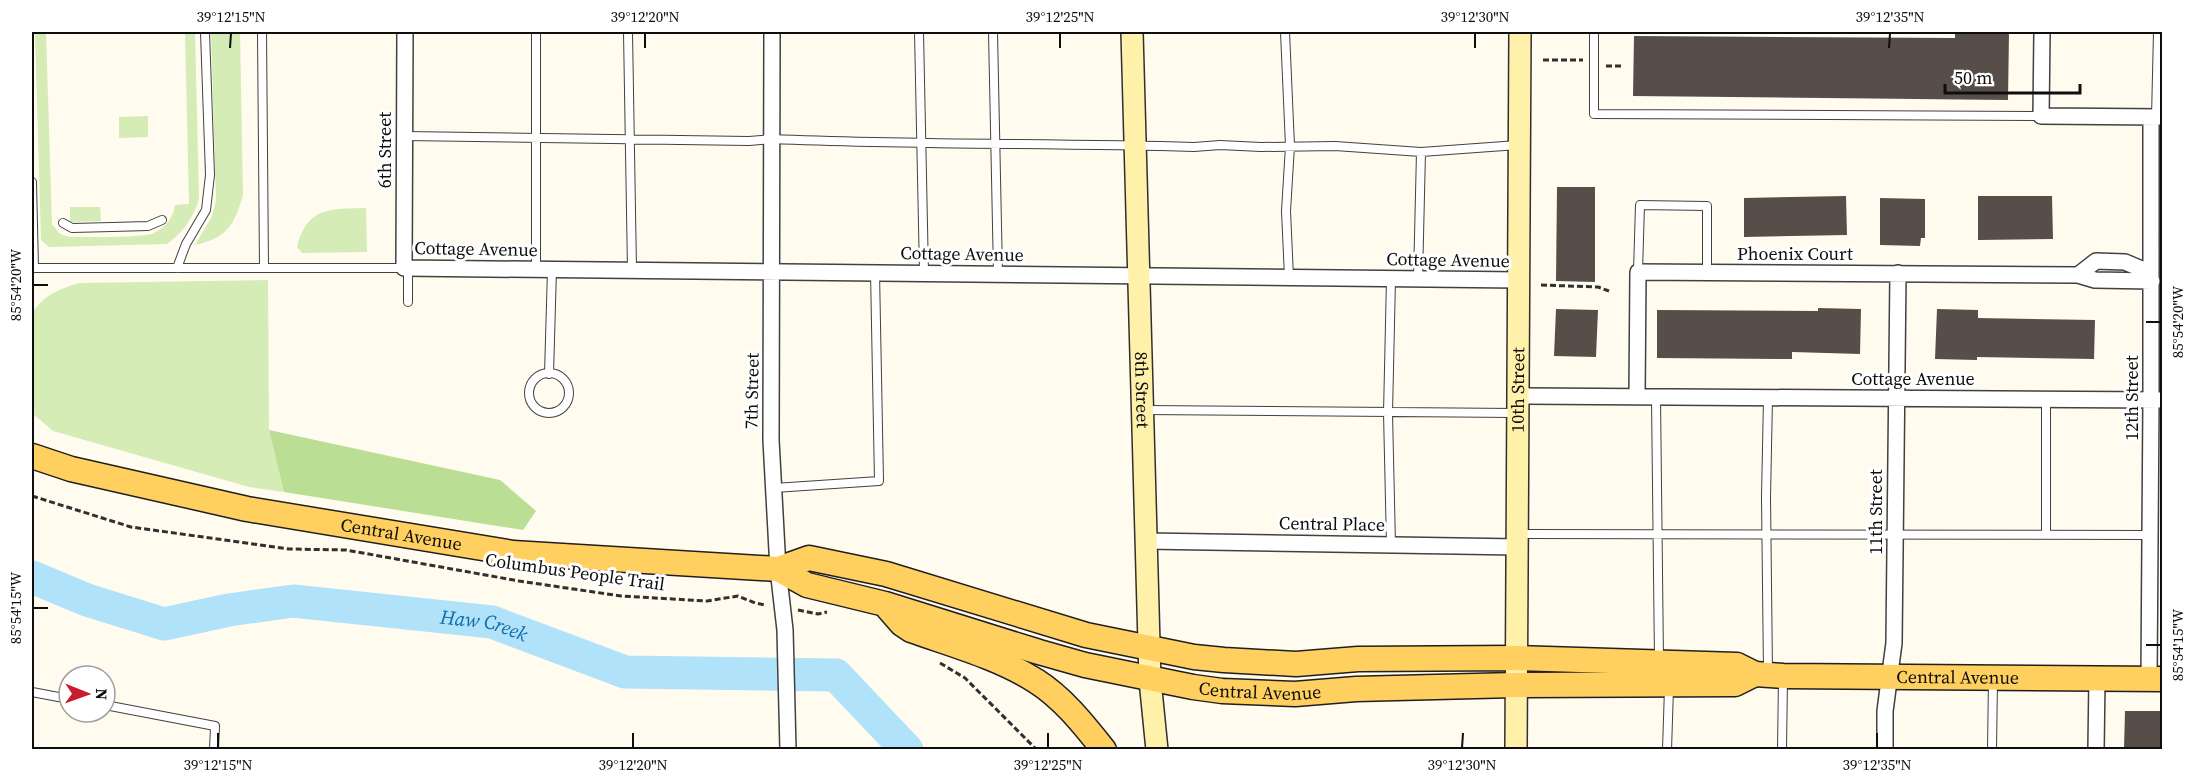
<svg xmlns="http://www.w3.org/2000/svg" width="2194" height="781" font-family="'Source Serif 4',serif">
  <style>
    .green { fill: #d5ecb6 }
    .forest { fill: #b9de94 }
    .lines { fill: none; stroke-linecap: round; stroke-linejoin: round }
    .river { stroke: #b0e2fa; stroke-width: 33 }
    .building { fill: #574e4a }
    .lane-casing { stroke: #414141; stroke-width: 10 }
    .street-casing { stroke: #414141; stroke-width: 18 }
    .secondary-casing { stroke: #303030; stroke-width: 24 }
    .primary-casing { stroke: #1f1f1f; stroke-width: 27 }
    .path { stroke: #303030; stroke-width: 3; stroke-dasharray: 6 3; stroke-linecap: butt }
    .lane { stroke: #fff; stroke-width: 8 }
    .street { stroke: #fff; stroke-width: 15 }
    .secondary { stroke: #fff1aa; stroke-width: 21 }
    .primary { stroke: #ffd05f; stroke-width: 24 }
    .ticks { fill: none; stroke: #0e0e0e; stroke-width: 2 }
    .labels { text-anchor: middle; stroke-width: 6; stroke-linejoin: round; paint-order: stroke }
    .street-label { font-size: 18px; fill: #0e0e0e; stroke: #fff }
    .water-label { font-size: 20px; font-style: italic; fill: #0f6da8; stroke: #fff }
    .neatline { fill: none; stroke: #0e0e0e; stroke-width: 2 }
    .ticks-label { font-size: 15px; text-anchor: middle; fill: #0e0e0e }
  </style>
  <rect width="100%" height="100%" fill="#fffbef"/>
  <path class="green" d="M35 32H46L52 224 60 234 70 237C85 237 144 238 154 233 166 227 173 218 175 205L189 204 185 33 169 32H195L199 199C193 219 183 232 167 244L49 247 41 240Z
    M211 32H240L243 195C234 226 227 238 195 245L212 216 216 200Z
    M148 116V137L119 138V117Z
    M70 207H100L101 221 70 222Z
    M366 208 367 252 302 253 297 247C307 206 331 209 366 208Z
    M268 280 269 430 284 492 249 487 53 431 32 413V314C42 296 59 289 79 283Z"/>
  <path class="forest" d="M269 430 500 480 536 511 523 530 284 492Z"/>
  <g class="lines">
    <path class="river" id="s1" d="M32 577 87 600 164 624 229 610 293 601 492 622 625 672 836 675 907 750"/>
  </g>
  <path class="building" d="M1955 32H2009L2008 100 1633 96 1634 36 1955 38Z
    M1557 187H1595V282L1556 281Z
    M1846 196 1847 235 1744 237V198Z
    M1978 196H2052L2053 239 1978 240Z
    M1880 198 1925 199V238H1921L1920 246 1880 245Z
    M1818 308 1861 309 1860 354 1792 352V359L1657 358V310L1818 311Z
    M1556 309 1598 310 1596 357 1554 356Z
    M1937 309 1978 310V318L2095 320 2094 359 1977 357V360L1935 359Z
    M2125 711H2163V749L2124 748Z"/>
  <g class="lines">
    <defs>
      <path id="lane" d="M262 32 264 268
        M628 32 632 270
        M919 32 924 273
        M993 32 998 274
        M1285 32 1290 146 1286 211 1289 277
        M1594 32V114L2041 116
        M2156 117 2158 32
        M405 136 749 141 772 139C913 145 1053 143 1194 147L1220 145 1261 147 1335 146 1421 152 1518 145
        M32 182 34 268
        M63 223 72 228 112 227 148 226 162 220
        M32 268H404
        M177 268 186 244 206 210 210 175 205 32
        M536 269V32
        M1638 272 1640 205 1707 206V272
        M1391 279 1388 413 1391 545
        M1418 279 1421 152
        M408 302V267
        M529 393a20 20 0 1 1 40 0a20 20 0 1 1-40 0Z
        M549 374 552 269
        M1656 398 1659 660
        M2046 400V535
        M1144 410 1516 413
        M774 488 879 481 875 272
        M1519 534 2150 535
        M1768 673 1766 497 1768 398
        M32 692 69 699
        M105 705 215 726 214 750
        M1667 750 1669 688
        M1782 750 1783 678
        M1992 750 1993 679"/>
      <path id="street" d="M405 32 404 268 1519 280
        M772 32 771 440 778 569 785 630 788 750
        M2042 32 2041 116 2162 117
        M2151 273 2125 262 2096 261 2078 275 2095 280 2152 281
        M1518 396 2162 400
        M1637 397 1638 272 2078 275
        M1146 541 1518 547
        M2149 679 2151 400V117
        M1885 750V711L1894 643 1898 273
        M2096 750 2097 678"/>
      <g id="secondary">
        <path id="s2" d="M1132 32 1150 680 1157 750"/>
        <path id="s3" d="M1516 750 1520 32"/>
      </g>
      <g id="primary">
        <path id="s4" d="M32 456 71 469 247 509 513 553 778 569 809 558 886 574 1086 635 1194 657 1224 660 1296 664 1358 659 1516 658 1737 665 1755 674 1783 676 2162 679"/>
        <path id="s5" d="M778 569 807 585 885 604 1039 652 1085 665 1193 687 1222 691 1295 694 1356 689 1515 685 1735 684 1755 674"/>
        <path d="M888 608 902 624 911 630C953 645 998 657 1036 681 1063 698 1084 725 1104 750"/>
      </g>
    </defs>
    <use href="#lane" class="lane-casing"/>
    <use href="#street" class="street-casing"/>
    <use href="#secondary" class="secondary-casing"/>
    <use href="#primary" class="primary-casing"/>
    <path class="path" d="M1543 60H1583
      M1606 66H1622
      M1541 285 1598 287 1609 291
      M32 496 131 527 289 549 346 550 519 581 621 596 707 601 738 596 755 603 765 605
      M798 610 818 614 827 612
      M940 663 965 678 1037 750"/>
    <use href="#lane" class="lane"/>
    <use href="#street" class="street"/>
    <use href="#secondary" class="secondary"/>
    <use href="#primary" class="primary"/>
  </g>
  <path class="ticks" d="M230 48 231 33M645 48V33M1060 48V33M1475 48V33M1889 48 1890 33M33 285H48M2146 322H2161M33 608H48M2146 645H2161M218 748V733M633 748V733M1048 748V733M1462 748 1463 733M1877 748V733"/>
  <g class="labels">
    <g class="street-label">
      <text transform="translate(385 150) rotate(-90)" y="6">6th Street</text>
      <text transform="translate(476 249) rotate(1)" y="6">Cottage Avenue</text>
      <text transform="translate(962 254) rotate(1)" y="6">Cottage Avenue</text>
      <text x="1795" y="260">Phoenix Court</text>
      <text transform="translate(1448 260) rotate(1)" y="6">Cottage Avenue</text>
      <text x="1913" y="385">Cottage Avenue</text>
      <text transform="translate(752 391) rotate(-89)" y="6">7th Street</text>
      <text dy="6" stroke="none"><textPath href="#s2" startOffset="358">8th Street</textPath></text>
      <text dy="6" stroke="none"><textPath href="#s3" startOffset="360">10th Street</textPath></text>
      <text transform="translate(2132 398) rotate(-90)" y="6">12th Street</text>
      <text transform="translate(1876 512) rotate(-90)" y="6">11th Street</text>
      <text transform="translate(1332 524) rotate(1)" y="6">Central Place</text>
      <text dy="6" stroke="none"><textPath href="#s4" startOffset="378">Central Avenue</textPath></text>
      <text transform="translate(575 572) rotate(8)" y="6">Columbus People Trail</text>
      <text dy="6" stroke="none"><textPath href="#s4" startOffset="1954">Central Avenue</textPath></text>
      <text dy="6" stroke="none"><textPath href="#s5" startOffset="500">Central Avenue</textPath></text>
    </g>
    <g class="water-label">
      <text dy="7" stroke="none"><textPath href="#s1" startOffset="464">Haw Creek</textPath></text>
    </g>
  </g>
  <rect width="2194" height="781" fill="none" stroke="#ffffff" stroke-width="66"/>
  <g transform="translate(87 694) rotate(91)"><circle r="28" fill="#ffffff" stroke="#9f9f9f" stroke-width="1.5"/>
  <path d="M0-4.5L10 22L0 15L-10 22Z" fill="#c71d2e"/>
  <text y="-9" font-size="16" font-weight="bold" text-anchor="middle" fill="#0e0e0e">N</text>
  </g>
  <path d="M1945 84v9h135v-9" fill="none" stroke="#0e0e0e" stroke-width="3"/>
  <text x="1954" y="84" font-size="18" fill="#0e0e0e" stroke="#ffffff" stroke-width="4.5" paint-order="stroke">50 m</text>
  <rect x="33" y="33" width="2128" height="715" class="neatline"/>
  <g class="ticks-label">
    <text x="231" y="22">39°12'15"N</text>
    <text x="645" y="22">39°12'20"N</text>
    <text x="1060" y="22">39°12'25"N</text>
    <text x="1475" y="22">39°12'30"N</text>
    <text x="1890" y="22">39°12'35"N</text>
    <text transform="translate(16 285) rotate(-90)" y="5">85°54'20"W</text>
    <text transform="translate(2178 322) rotate(-90)" y="5">85°54'20"W</text>
    <text transform="translate(16 608) rotate(-90)" y="5">85°54'15"W</text>
    <text transform="translate(2178 645) rotate(-90)" y="5">85°54'15"W</text>
    <text x="218" y="770">39°12'15"N</text>
    <text x="633" y="770">39°12'20"N</text>
    <text x="1048" y="770">39°12'25"N</text>
    <text x="1462" y="770">39°12'30"N</text>
    <text x="1877" y="770">39°12'35"N</text>
  </g>
</svg>
